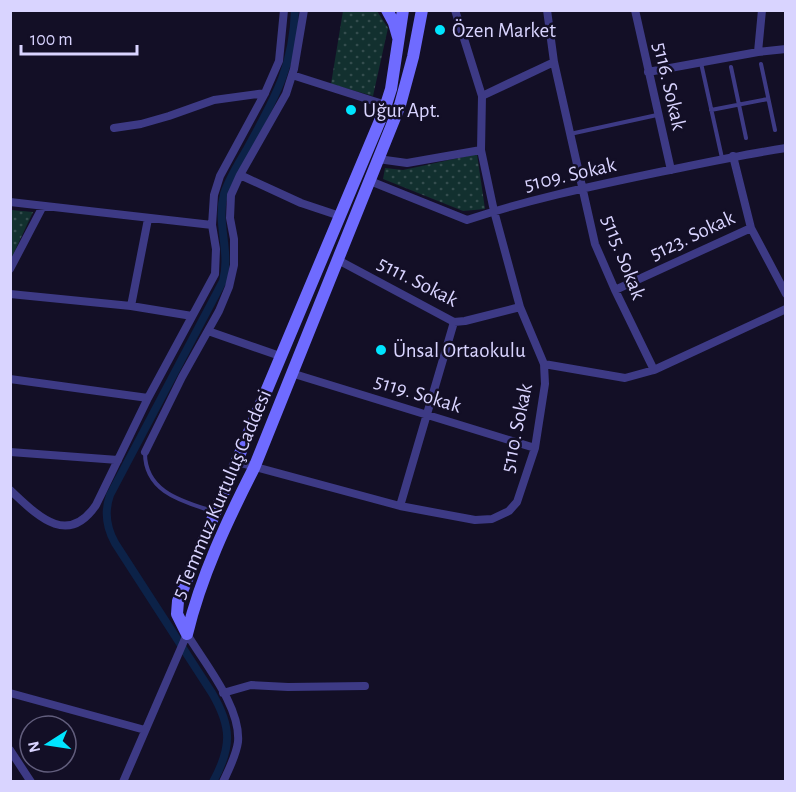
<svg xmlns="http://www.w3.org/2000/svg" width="796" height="792" font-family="'Alegreya Sans',sans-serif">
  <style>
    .park { fill: url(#park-dots) }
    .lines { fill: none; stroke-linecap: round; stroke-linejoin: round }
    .canal { stroke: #0c2248; stroke-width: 8 }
    .service { stroke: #3d3a85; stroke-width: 4 }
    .minor { stroke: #3d3a85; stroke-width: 8 }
    .secondary { stroke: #6f6bff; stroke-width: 12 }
    .poi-dot { fill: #00e5ff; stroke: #130f26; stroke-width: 2 }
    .labels { text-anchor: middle; stroke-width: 5; stroke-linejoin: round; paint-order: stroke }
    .poi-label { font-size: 21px; fill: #d9d4ff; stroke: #130f26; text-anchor: start }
    .street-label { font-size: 21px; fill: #d9d4ff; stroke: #130f26 }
  </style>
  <defs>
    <pattern id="park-dots" width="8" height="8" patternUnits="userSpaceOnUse" patternTransform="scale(1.5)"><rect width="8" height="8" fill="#12302f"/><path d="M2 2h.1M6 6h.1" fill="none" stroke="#344d4e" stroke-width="1.8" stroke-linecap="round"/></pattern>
  </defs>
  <rect width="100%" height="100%" fill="#130f26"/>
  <path class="park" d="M343 11H377L388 28 373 96 331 84Z
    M477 154 485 209 463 211 383 179 385 168 403 170Z
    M11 210 33 212 11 259 10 210Z"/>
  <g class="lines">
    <path class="canal" d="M213 782C232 747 232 727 212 693L115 543C106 527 104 512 110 495L223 281C231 252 216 223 224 194 229 178 239 163 247 149 274 99 293 69 295 10"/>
    <path class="service" d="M701 63 722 158
      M761 64 775 130
      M731 67 746 138
      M711 110 768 99
      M570 134 657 115
      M145 453C145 489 177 500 206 509"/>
    <path class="minor" d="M547 10 554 62 595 244 615 290 654 370
      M635 10 671 170
      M758 52 762 10
      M648 72 758 52 786 49
      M292 75 386 105
      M482 96 554 62
      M114 128 141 124 169 116 214 100 265 93
      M733 156 751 228 786 294
      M378 159 407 163 481 150
      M240 175 301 203 340 216
      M370 181 467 220C527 200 588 187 650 174 695 165 740 155 786 148
      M10 202 212 225
      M338 260 454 322 465 321 520 307
      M10 269 43 206
      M615 290 751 228
      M10 294 131 306 192 316
      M131 306 148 219
      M208 331 280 356
      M544 364 625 378 654 370 786 309
      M291 373 535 448
      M10 379 148 398
      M10 452 118 460
      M145 452 182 377 219 311 229 287 234 265V239L230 218 231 195 240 175 286 94 294 69 304 10
      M237 462 400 506 475 520 492 519 509 511 517 502 535 448 545 384 544 364 520 307 494 211 481 150 482 96 455 10
      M10 490C36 514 67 548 96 505L148 398 215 274 216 249 212 225 214 195 220 176 265 93 279 61 284 10
      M400 506 454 322
      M187 634C205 664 241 707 238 742 236 756 229 769 223 782
      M10 693 145 730
      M223 693 251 685 288 687 365 686
      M10 750 31 782
      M123 782 187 634"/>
    <path class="secondary" d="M387 10 394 23 398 37
      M187 634 177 614 178 601 384 111 391 89 403 10
      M187 634C201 576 227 521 254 468L400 105 413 57 422 10"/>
  </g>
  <g class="poi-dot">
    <circle cx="440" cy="30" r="6"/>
    <circle cx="351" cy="110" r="6"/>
    <circle cx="381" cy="350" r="6"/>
  </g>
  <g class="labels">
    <g class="poi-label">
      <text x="452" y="37">Özen Market</text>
      <text x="363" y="117">Uğur Apt.</text>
      <text x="393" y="357">Ünsal Ortaokulu</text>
    </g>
    <g class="street-label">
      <text transform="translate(670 86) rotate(77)" y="7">5116. Sokak</text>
      <text transform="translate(570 174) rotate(-13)" y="7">5109. Sokak</text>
      <text transform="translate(692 235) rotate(-25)" y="7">5123. Sokak</text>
      <text transform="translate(624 257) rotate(69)" y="7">5115. Sokak</text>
      <text transform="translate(418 281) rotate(27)" y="7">5111. Sokak</text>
      <text transform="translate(418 393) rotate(17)" y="7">5119. Sokak</text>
      <text transform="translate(516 428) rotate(-78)" y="7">5110. Sokak</text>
      <text transform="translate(221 494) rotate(-67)" y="7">5 Temmuz Kurtuluş Caddesi</text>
    </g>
  </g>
  <rect width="796" height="792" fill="none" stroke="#d9d4ff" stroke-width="24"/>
  <g transform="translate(48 744) rotate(258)"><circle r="28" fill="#130f26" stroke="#625e7d" stroke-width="1.5"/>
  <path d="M0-4.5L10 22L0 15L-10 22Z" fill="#00e5ff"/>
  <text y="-9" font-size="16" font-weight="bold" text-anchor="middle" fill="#d9d4ff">N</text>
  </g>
  <path d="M21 45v9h116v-9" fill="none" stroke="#d9d4ff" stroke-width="3"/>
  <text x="30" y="45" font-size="18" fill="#d9d4ff" stroke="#130f26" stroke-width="4.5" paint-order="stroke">100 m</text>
</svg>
